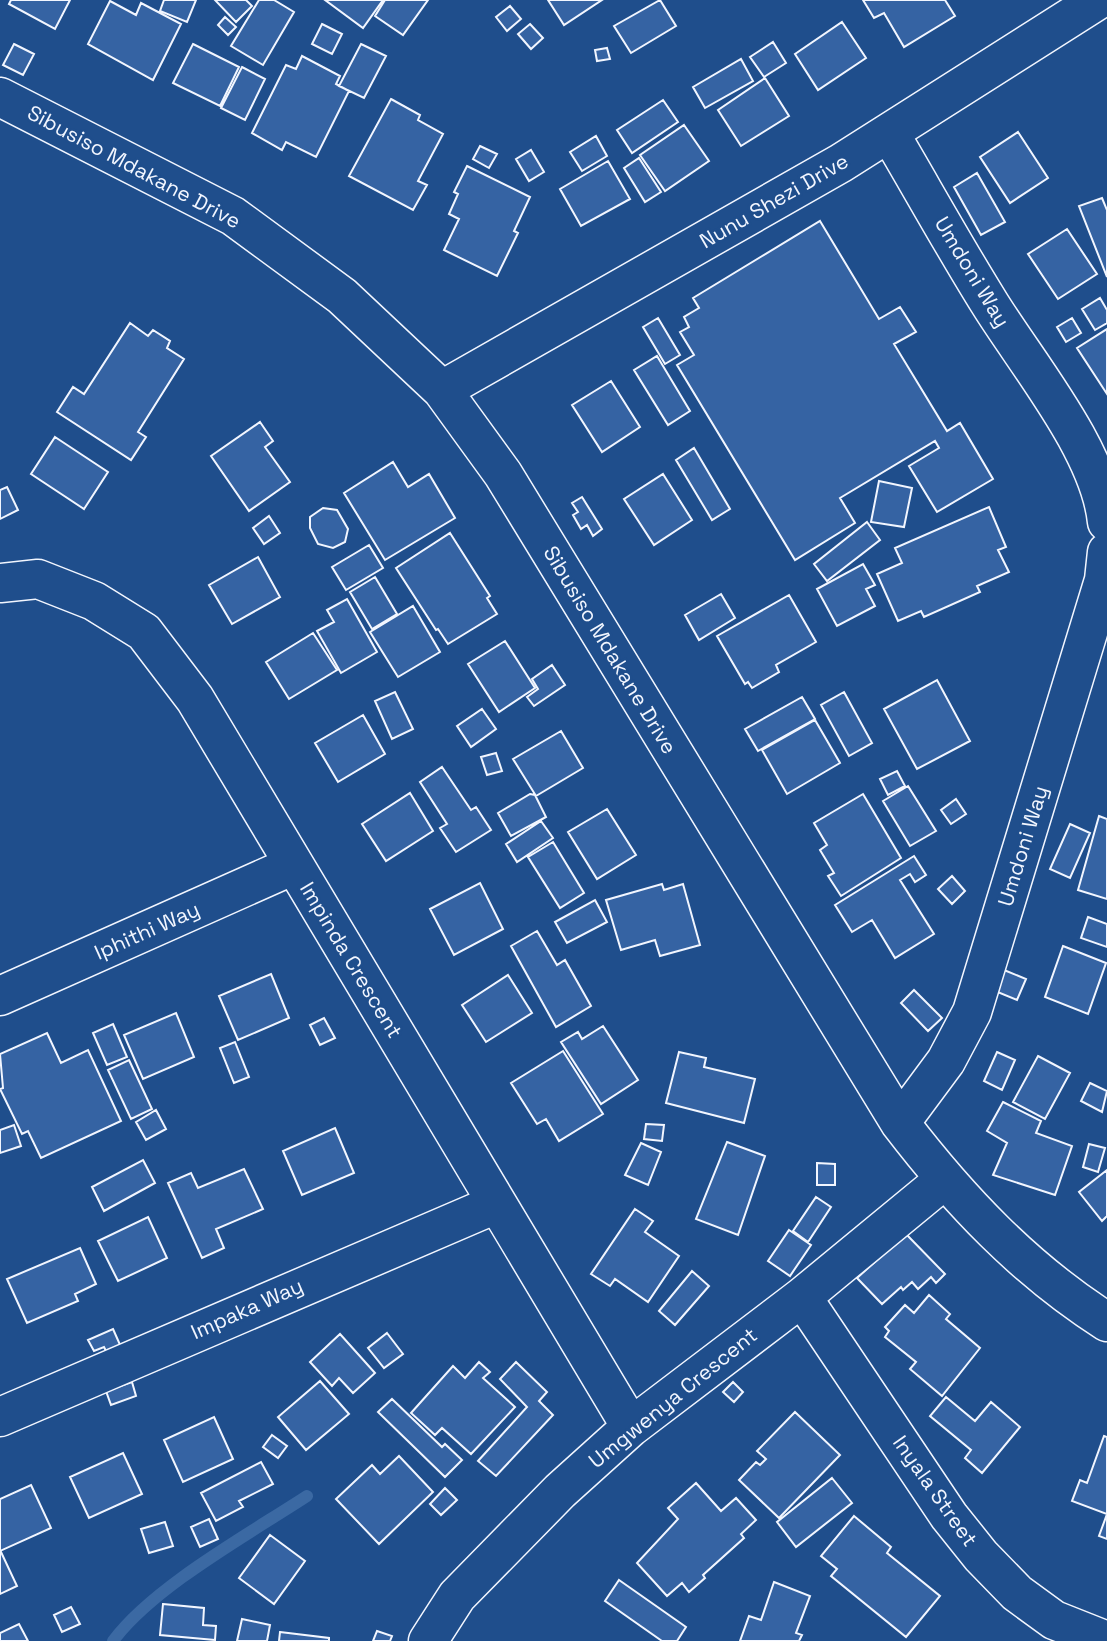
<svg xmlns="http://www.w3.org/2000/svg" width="1107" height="1641" font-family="'Space Grotesk',sans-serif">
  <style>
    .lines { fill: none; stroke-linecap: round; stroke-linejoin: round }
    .stream { stroke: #3b69a3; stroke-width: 12 }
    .building { fill: #3563a3; stroke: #f2f6ff; stroke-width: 2 }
    .minor-casing { stroke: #f2f6ff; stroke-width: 41 }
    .minor { stroke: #1f4e8c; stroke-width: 38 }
    .labels { text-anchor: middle; stroke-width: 5; stroke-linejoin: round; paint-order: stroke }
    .street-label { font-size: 21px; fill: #f2f6ff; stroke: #1f4e8c }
  </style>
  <rect width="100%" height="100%" fill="#1f4e8c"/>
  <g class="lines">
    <path class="stream" d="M113 1641C153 1587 249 1534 307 1496"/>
  </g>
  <path class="building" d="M11 0H70L55 29 9 4Z
    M164 0H196L187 22 160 11Z
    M215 0H246L252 6 236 22Z
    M259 0H274L294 12 263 65 231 46Z
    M325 0H383L363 28Z
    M385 0H428L403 35 375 16Z
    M548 0H602L564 25Z
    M660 0 676 26 631 53 614 26Z
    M863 0H945L955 16 904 47 884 13 874 18Z
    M110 1 136 15 141 3 181 24 153 80 88 44Z
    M510 6 521 19 507 31 496 17Z
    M225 17 236 27 228 35 218 25Z
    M842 22 866 58 818 90 795 54Z
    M322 24 342 34 332 54 312 44Z
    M530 24 543 38 531 49 518 34Z
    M773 42 786 63 764 77 750 57Z
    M14 44 34 54 23 75 3 65Z
    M193 44 239 67 220 106 173 83Z
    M361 44 386 56 364 98 339 86Z
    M607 48 610 59 597 61 595 50Z
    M302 56 340 76 336 84 349 91 316 157 286 142 282 150 252 133 286 65 296 69Z
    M741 59 753 81 705 108 693 87Z
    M242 67 265 79 245 120 221 108Z
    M765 78 789 116 741 146 718 110Z
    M391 99 420 115 418 120 443 134 418 181 427 185 413 210 349 176Z
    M663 100 678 122 632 153 617 130Z
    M684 125 709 161 665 191 640 155Z
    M1018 132 1048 178 1010 203 980 157Z
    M596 136 607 156 582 171 570 152Z
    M480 146 497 154 489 168 473 159Z
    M531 150 544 172 529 181 516 159Z
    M639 158 661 192 645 202 624 168Z
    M608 161 630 199 581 226 560 189Z
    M467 166 530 197 514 231 518 233 497 276 444 250 459 219 449 214 458 194 454 192Z
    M977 173 1005 222 981 235 954 187Z
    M1102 198 1107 210V277L1079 206Z
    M820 221 879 319 900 307 916 332 894 344 947 431 960 423 993 479 937 512 909 466 939 448 935 441 840 498 855 523 795 560 677 365 694 355 680 332 689 327 684 317 699 308 693 298Z
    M1067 229 1097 274 1058 299 1028 254Z
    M1100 298 1107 310V323L1095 330 1082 309Z
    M658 318 680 355 665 364 643 327Z
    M1072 318 1081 333 1066 342 1057 327Z
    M130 323 148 336 153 330 170 341 167 348 184 359 138 432 146 437 131 460 57 412 73 387 84 394Z
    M1107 329V394L1077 348Z
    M657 356 690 411 668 425 634 370Z
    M611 381 640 427 602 452 572 405Z
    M260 422 273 441 265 447 290 482 249 511 211 456Z
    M55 437 108 472 84 509 31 474Z
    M694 448 730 509 712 520 676 460Z
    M393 462 408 487 429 474 455 518 385 560 344 493Z
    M663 474 692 520 654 545 624 499Z
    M879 481 912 488 904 527 871 522Z
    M7 487 18 510 0 519V490Z
    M582 497 602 529 593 536 587 525 581 529 573 515 578 512 572 503Z
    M989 507 1006 547 998 550 1009 572 977 586 980 592 924 617 921 611 898 621 877 574 902 563 895 548Z
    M323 508 337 510 348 529 345 542 333 548 318 544 310 528V517Z
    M269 516 280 533 264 544 253 528Z
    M867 522 880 540 827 581 814 564Z
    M450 533 490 596 487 598 497 614 448 644 438 629 436 630 396 568Z
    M369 545 383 568 346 590 332 567Z
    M258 557 280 597 232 624 209 585Z
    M863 564 875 585 866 589 875 606 837 626 817 589Z
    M375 577 397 614 372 629 350 592Z
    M721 594 735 618 699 640 685 615Z
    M789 595 816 642 776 665 779 672 752 688 748 682 745 684 717 636Z
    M347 599 377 652 341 673 317 631 334 622 327 610Z
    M413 606 440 652 398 677 370 632Z
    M313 633 337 670 289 699 266 662Z
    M505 641 535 688 499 712 468 664Z
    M552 665 565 685 534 706 527 697 538 689 532 679Z
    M937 680 970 741 917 769 884 709Z
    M395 692 413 729 392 739 375 701Z
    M844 692 872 743 849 756 821 705Z
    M802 697 815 719 758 751 745 729Z
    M482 709 496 729 471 747 457 726Z
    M363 715 385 754 338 782 315 743Z
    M815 720 840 763 787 794 762 750Z
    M561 731 583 768 536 796 513 759Z
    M496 753 502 771 487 775 481 757Z
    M442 767 471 810 476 807 491 830 456 852 440 828 447 824 420 782Z
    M897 771 905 786 888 795 880 779Z
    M908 786 936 831 910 846 883 801Z
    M410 793 433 831 386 861 362 824Z
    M530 794 535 795 546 817 511 836 498 813Z
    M863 794 901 858 841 896 828 876 834 873 820 850 827 845 814 823Z
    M956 799 966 814 951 824 941 810Z
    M607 809 636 855 597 879 568 832Z
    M1099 816 1107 819V899L1078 890Z
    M541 821 553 838 517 862 506 844Z
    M1070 824 1090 833 1070 878 1050 869Z
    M553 842 584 893 560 908 528 857Z
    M914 856 926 875 915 882 910 874 900 880 934 934 895 958 872 920 852 932 835 905Z
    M952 876 965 891 952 904 938 889Z
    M480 883 503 929 454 955 430 909Z
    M662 884 664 890 683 884 700 945 660 956 655 940 621 950 606 900Z
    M595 900 607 922 567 943 555 922Z
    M1088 917 1107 924V947L1081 938Z
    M537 931 557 965 565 960 591 1006 556 1027 511 946Z
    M1063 946 1106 963 1088 1014 1045 997Z
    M1004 970 1026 979 1017 1000 995 991Z
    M271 974 289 1018 238 1040 219 996Z
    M508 975 532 1013 486 1042 462 1005Z
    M914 990 942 1018 928 1031 901 1003Z
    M176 1013 194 1057 143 1079 124 1035Z
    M324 1018 335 1038 320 1045 310 1025Z
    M113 1024 127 1057 107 1065 93 1033Z
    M603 1026 638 1080 601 1104 561 1042 578 1032 582 1039Z
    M47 1033 61 1063 88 1050 121 1121 41 1158 28 1131 22 1134 0 1089 3 1088 0 1054Z
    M235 1042 249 1077 234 1083 220 1048Z
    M563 1051 603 1114 559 1141 546 1119 537 1124 511 1083Z
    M679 1052 706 1058 704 1067 755 1079 744 1123 666 1103Z
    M997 1052 1015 1060 1002 1090 984 1081Z
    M1038 1056 1070 1073 1045 1119 1013 1102Z
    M129 1060 152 1109 131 1119 108 1070Z
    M1090 1083 1107 1091 1102 1112 1081 1101Z
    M1003 1102 1041 1121 1036 1133 1072 1146 1055 1195 993 1175 1007 1143 987 1131Z
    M156 1110 166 1129 146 1140 136 1122Z
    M646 1124 664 1125 662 1141 644 1139Z
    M14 1125 21 1146 0 1153V1130Z
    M335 1128 354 1173 302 1195 283 1151Z
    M727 1142 765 1156 738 1235 696 1219Z
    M641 1143 661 1152 648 1185 625 1175Z
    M1089 1144 1105 1148 1098 1172 1083 1167Z
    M143 1160 155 1183 104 1211 92 1187Z
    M817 1163 835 1164V1185H817Z
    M244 1169 263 1209 216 1229 224 1248 202 1258 168 1183 191 1173 198 1188Z
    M1107 1170V1216L1102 1221 1079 1192Z
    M816 1197 831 1207 808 1242 793 1231Z
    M635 1209 653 1221 645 1232 679 1256 648 1302 615 1279 610 1286 591 1274Z
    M148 1217 167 1258 118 1281 98 1241Z
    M789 1230 811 1245 790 1276 768 1261Z
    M906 1234 945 1274 936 1283 931 1277 918 1289 912 1282 903 1290 901 1287 882 1304 857 1278Z
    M80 1248 96 1284 75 1294 78 1301 27 1323 7 1279Z
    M692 1271 709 1286 675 1325 659 1311Z
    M929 1295 950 1314 946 1319 980 1348 942 1396 910 1369 916 1362 885 1337 889 1331 885 1327 905 1305 914 1313Z
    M113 1329 121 1347 107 1353 104 1347 94 1351 88 1340Z
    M387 1333 403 1354 384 1368 368 1348Z
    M340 1334 375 1373 353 1393 339 1378 332 1386 310 1362Z
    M479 1362 490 1372 483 1378 515 1407 471 1454 442 1428 435 1435 411 1413 453 1366 465 1378Z
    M516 1362 547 1392 539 1401 553 1415 496 1476 478 1461 527 1407 500 1379Z
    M320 1381 349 1414 306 1450 278 1417Z
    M132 1382 136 1396 111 1405 106 1391Z
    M733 1382 743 1392 734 1402 723 1392Z
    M946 1397 975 1421 991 1402 1020 1427 982 1473 965 1458 971 1450 930 1416Z
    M392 1399 442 1447 445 1444 462 1460 445 1477 378 1412Z
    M795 1412 840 1455 779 1518 739 1480 756 1462 760 1465 766 1459 757 1451Z
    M214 1417 233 1459 183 1482 164 1440Z
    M272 1435 287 1446 278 1458 263 1447Z
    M1104 1436 1107 1437V1539L1099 1536 1107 1514 1072 1501 1080 1480 1087 1483Z
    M123 1453 142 1494 89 1518 70 1477Z
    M399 1456 433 1492 379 1544 336 1499 372 1465 380 1474Z
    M261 1462 273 1484 239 1501 243 1507 216 1521 201 1493Z
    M832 1478 852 1503 796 1547 777 1522Z
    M696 1483 721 1511 736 1498 756 1520 741 1534 744 1538 703 1575 705 1578 689 1592 682 1583 667 1596 637 1563 678 1519 668 1508Z
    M31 1485 51 1528 0 1551V1499Z
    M445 1488 457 1500 441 1515 430 1504Z
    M854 1516 891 1547 887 1553 940 1596 906 1637 831 1576 837 1569 821 1556Z
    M209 1519 218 1539 200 1547 191 1527Z
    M165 1522 173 1546 149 1553 141 1529Z
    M270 1535 305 1561 274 1604 239 1578Z
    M1 1552 17 1586 0 1594V1552Z
    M619 1580 686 1627 677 1641H662L605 1601Z
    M774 1582 810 1596 796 1633 802 1635 799 1641H740L749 1616 761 1620Z
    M163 1604 204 1608 203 1625 216 1626 215 1640 160 1635Z
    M71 1607 80 1624 62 1632 54 1615Z
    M242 1619 270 1625 267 1641H237Z
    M19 1624 28 1641H0V1633Z
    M377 1631 392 1636 390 1641H373Z
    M280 1632 329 1638V1641H279Z"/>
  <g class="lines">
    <defs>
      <path id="minor" d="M0 97 233 216 342 296 442 390 503 474 900 1123C959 1200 1024 1269 1107 1322
        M890 134C923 190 955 248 990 304 1028 365 1100 451 1107 522
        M442 390 841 163 1098 0
        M0 583 38 579 94 601 144 632 195 699 631 1427
        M0 996 294 865
        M900 1123 946 1061 972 1012 1104 580 1107 552
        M802 1297 949 1516 981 1556 1017 1593 1054 1620 1107 1641
        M0 1417 496 1204
        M428 1641 457 1596 560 1491 631 1427 802 1297 944 1180"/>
    </defs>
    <use href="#minor" class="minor-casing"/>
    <use href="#minor" class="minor"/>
  </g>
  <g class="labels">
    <g class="street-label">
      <text transform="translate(134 167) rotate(28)" y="7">Sibusiso Mdakane Drive</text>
      <text transform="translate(774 201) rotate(-30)" y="7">Nunu Shezi Drive</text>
      <text transform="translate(972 272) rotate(59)" y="7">Umdoni Way</text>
      <text transform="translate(610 650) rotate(59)" y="7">Sibusiso Mdakane Drive</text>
      <text transform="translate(1023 846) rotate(-73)" y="7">Umdoni Way</text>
      <text transform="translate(147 931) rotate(-24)" y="7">Iphithi Way</text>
      <text transform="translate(351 960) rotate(59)" y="7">Impinda Crescent</text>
      <text transform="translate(247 1309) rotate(-24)" y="7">Impaka Way</text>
      <text transform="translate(673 1398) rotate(-39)" y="7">Umgwenya Crescent</text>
      <text transform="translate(935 1491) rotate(55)" y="7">Inyala Street</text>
    </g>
  </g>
</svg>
